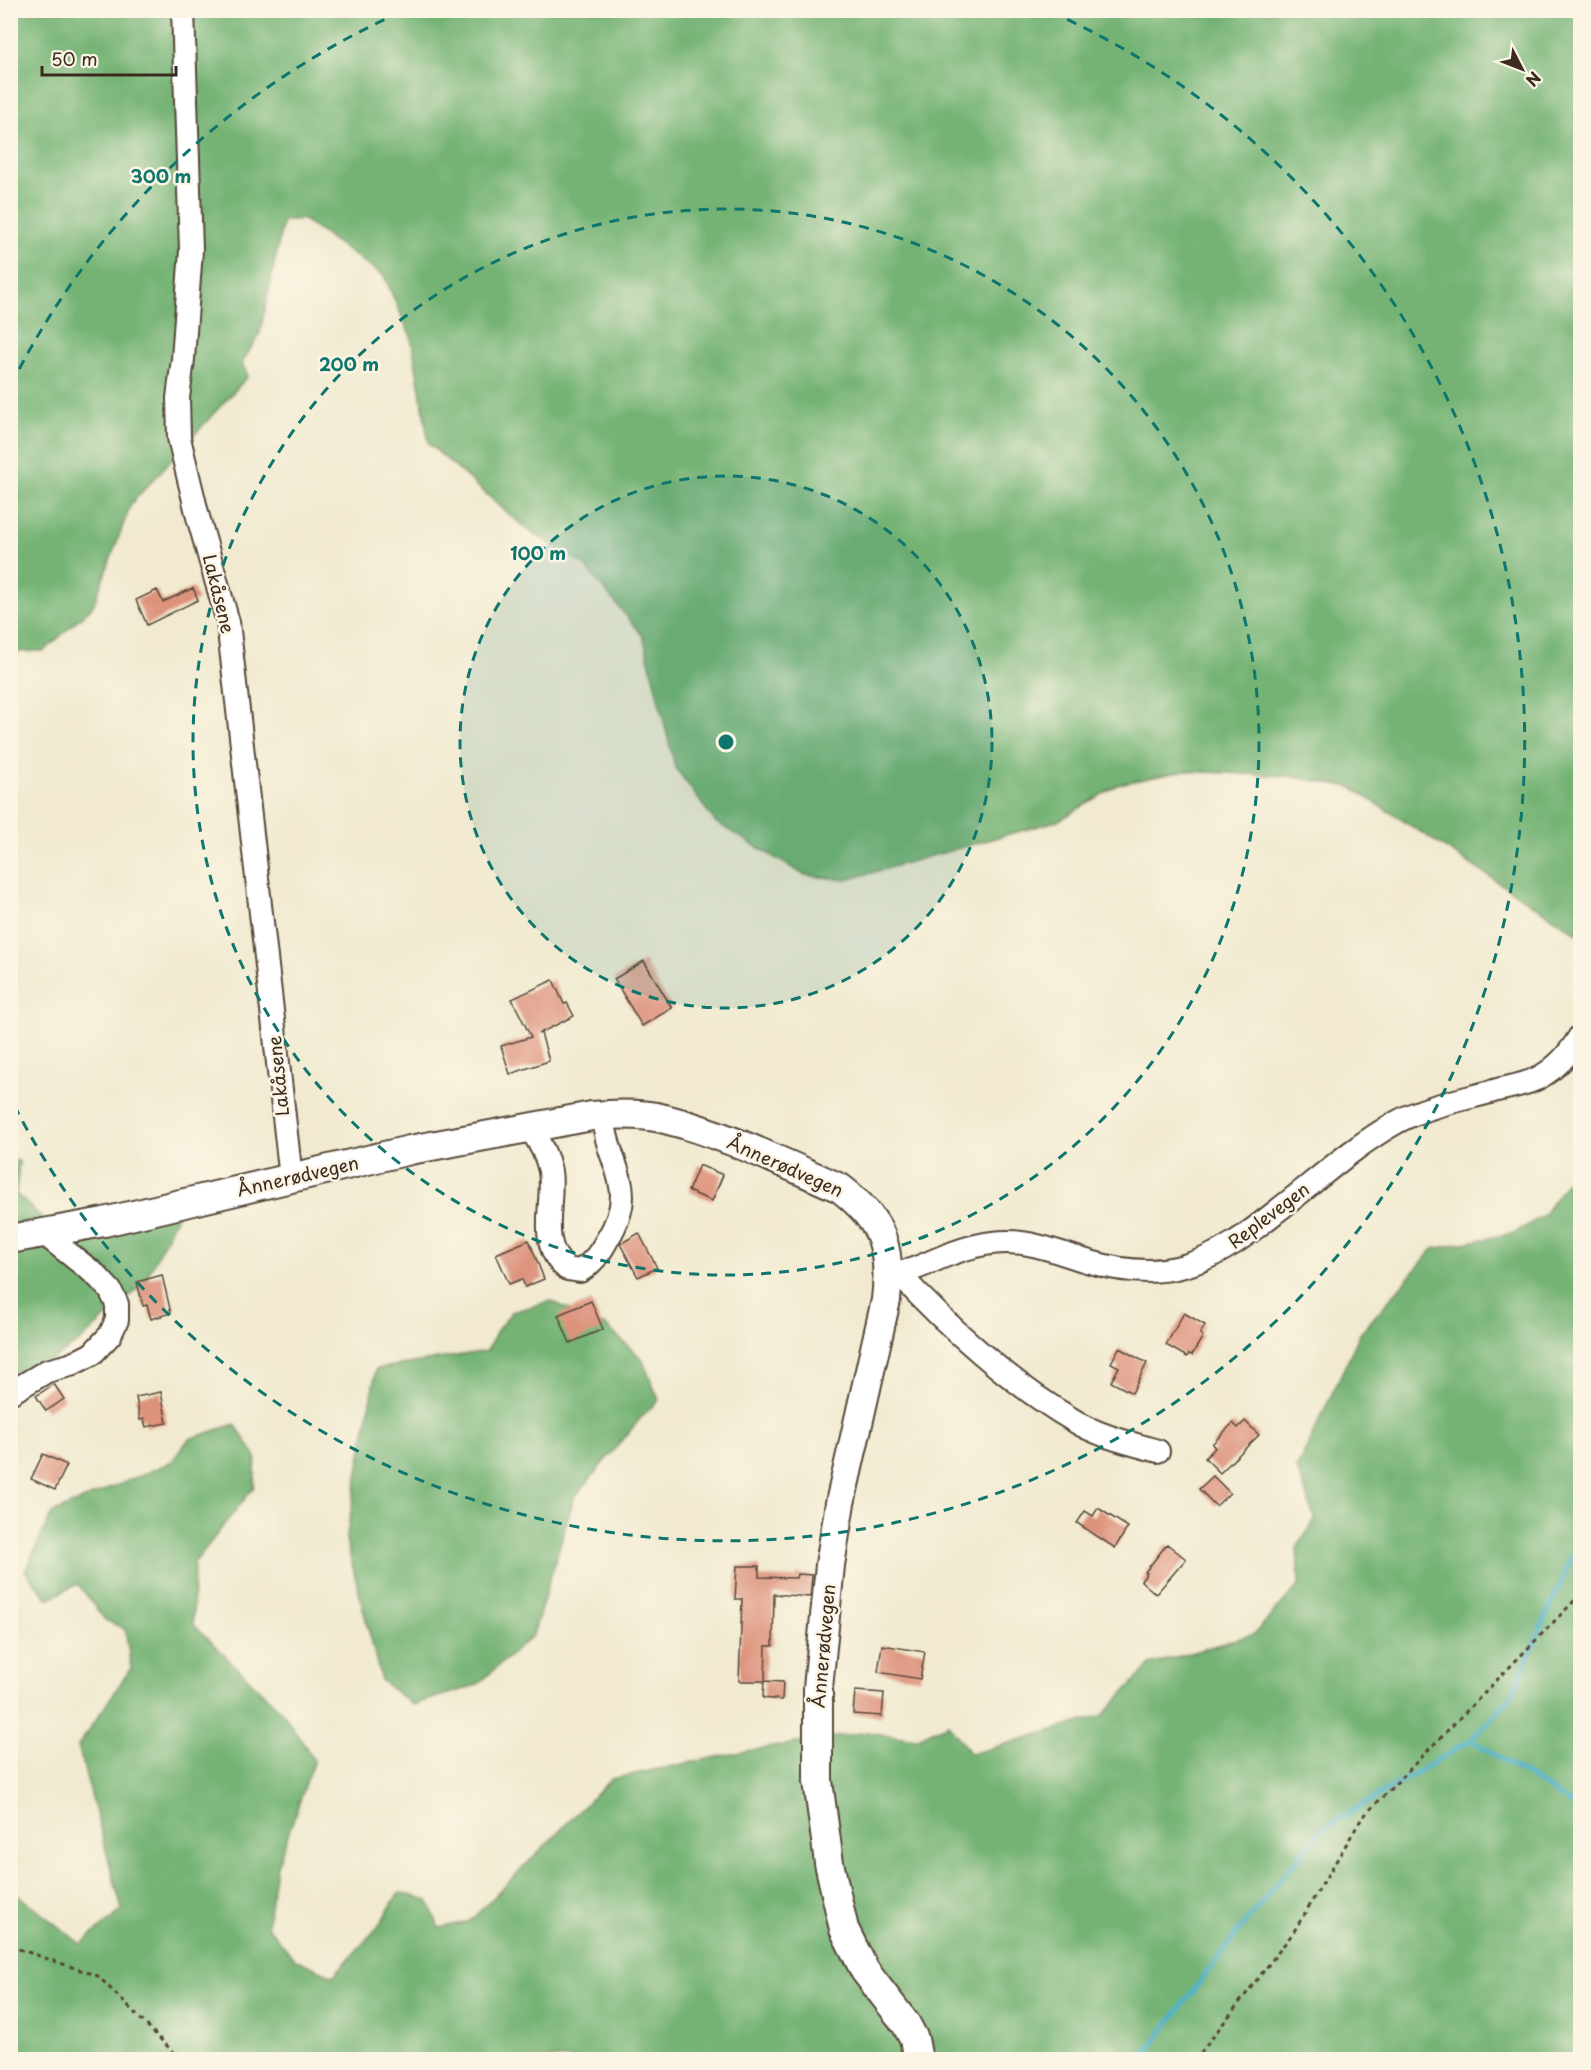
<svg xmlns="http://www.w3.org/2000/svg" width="1591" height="2070" font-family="'Playpen Sans',sans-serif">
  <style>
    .forest { fill: #75b374; stroke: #586e49; stroke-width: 1.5 }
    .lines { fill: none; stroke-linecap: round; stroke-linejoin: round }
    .stream { stroke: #48afc7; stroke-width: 5 }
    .building { fill: #dd927c }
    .minor-casing { stroke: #564739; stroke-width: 26 }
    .major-casing { stroke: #564739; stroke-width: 32 }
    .path { stroke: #564739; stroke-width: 3; stroke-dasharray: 4.5 4.5; stroke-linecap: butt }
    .minor { stroke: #fff; stroke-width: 22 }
    .major { stroke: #fff; stroke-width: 28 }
    .ring { fill: none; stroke: #0f766e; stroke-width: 3; stroke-dasharray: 10 8 }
    .labels { text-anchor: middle; stroke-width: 5; stroke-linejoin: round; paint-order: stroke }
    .street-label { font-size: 18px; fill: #3b2a1e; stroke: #fcf5e5 }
    .centre { fill: #0f766e; stroke: #fcf5e5; stroke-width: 3 }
    .ring-label { font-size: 18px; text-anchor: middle; font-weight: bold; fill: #0f766e; stroke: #fcf5e5; stroke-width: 5; stroke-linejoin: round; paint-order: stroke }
  </style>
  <rect width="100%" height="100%" fill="#fcf5e5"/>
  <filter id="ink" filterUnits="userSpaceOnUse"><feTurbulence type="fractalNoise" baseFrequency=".0167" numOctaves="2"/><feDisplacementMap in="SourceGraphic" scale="12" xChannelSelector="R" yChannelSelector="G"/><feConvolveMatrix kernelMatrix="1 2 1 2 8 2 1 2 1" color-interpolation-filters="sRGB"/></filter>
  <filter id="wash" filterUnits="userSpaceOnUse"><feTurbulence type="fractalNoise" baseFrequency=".008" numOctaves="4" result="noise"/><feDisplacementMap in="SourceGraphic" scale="24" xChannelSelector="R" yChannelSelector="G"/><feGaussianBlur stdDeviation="1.35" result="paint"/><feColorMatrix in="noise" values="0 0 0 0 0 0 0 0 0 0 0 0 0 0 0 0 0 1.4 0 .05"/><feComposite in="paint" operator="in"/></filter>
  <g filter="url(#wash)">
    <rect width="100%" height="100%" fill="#f1ead0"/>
    <path class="forest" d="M10 11H1580V935L1351 787 1288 776 1184 771 1119 784 1060 820 846 880 804 875 715 822 675 767 643 636 583 564 525 528 429 444 411 337 384 276 302 219 283 221 260 333 242 363 248 376 131 504 93 606 44 651 11 652Z
      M10 1160 19 1161 16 1194 51 1226 181 1208 144 1283 79 1342 33 1372H11Z
      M1580 1163V2059H11L10 1889 81 1944 122 1910 78 1746 131 1668 125 1629 105 1620 78 1584 48 1599 25 1571 52 1513 171 1462 189 1439 235 1424 256 1457 254 1487 194 1563 193 1624 284 1714 314 1760 276 1869 267 1926 295 1959 333 1976 378 1927 399 1892 428 1900 439 1928 470 1921 611 1779 746 1751 867 1732 915 1739 948 1724 971 1754 1102 1716 1150 1665 1254 1634 1299 1585 1297 1548 1315 1520 1297 1468 1360 1334 1433 1249 1514 1233 1543 1216Z
      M551 1301 607 1327 642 1359 659 1400 644 1414 574 1498 533 1635 477 1685 412 1705 381 1680 346 1540 376 1369 487 1351 498 1329 512 1312Z"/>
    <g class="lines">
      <path class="stream" d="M1471 1740 1511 1697 1580 1538
        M1141 2060 1240 1929 1321 1830 1471 1740 1574 1805 1580 1807"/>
    </g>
    <g id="blocks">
      <path class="building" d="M193 588 198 600 147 625 136 600 157 590 163 602Z
        M644 961 672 1008 642 1026 614 979Z
        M553 980 564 1004 567 1003 574 1016 538 1034 541 1033 549 1061 510 1074 501 1046 531 1037 512 999Z
        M699 1165 723 1175 712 1201 688 1191Z
        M639 1233 657 1268 638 1277 620 1244Z
        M529 1240 544 1279 525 1287 522 1279 509 1284 496 1254Z
        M162 1275 171 1313 151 1319 147 1305 143 1306 137 1282Z
        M591 1301 603 1329 570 1343 558 1315Z
        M1184 1313 1205 1325 1200 1334 1203 1336 1192 1355 1189 1354 1187 1357 1166 1345Z
        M1119 1348 1147 1363 1132 1393 1111 1382 1119 1367 1111 1363Z
        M54 1384 64 1399 46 1411 36 1396Z
        M161 1392 167 1423 146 1427 144 1419 140 1420 136 1397Z
        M1245 1421 1259 1435 1220 1473 1205 1458 1215 1448 1212 1444 1233 1423 1238 1428Z
        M43 1454 67 1465 55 1490 31 1479Z
        M1213 1476 1230 1493 1216 1506 1199 1489Z
        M1098 1508 1128 1527 1115 1548 1077 1523 1085 1511 1093 1516Z
        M1167 1544 1186 1559 1156 1594 1141 1581 1147 1573 1145 1572Z
        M737 1566H759V1577L796 1578 797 1574 812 1575 810 1597 774 1594 773 1646H766L765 1681 783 1682 782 1700 763 1698 764 1681H739L742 1599H735Z
        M882 1645 925 1652 920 1679 878 1672Z
        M855 1691 884 1693 882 1716 853 1714Z"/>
    </g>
  </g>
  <g filter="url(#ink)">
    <use href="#blocks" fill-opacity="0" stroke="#564739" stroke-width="1.5"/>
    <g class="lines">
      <defs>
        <path id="minor" d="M183 10 191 250 183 359 178 398 179 438 198 517 228 622 291 1178
          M530 1128C539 1141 547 1155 550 1171 555 1203 536 1244 567 1269L580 1271C593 1263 600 1253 607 1240 641 1185 607 1169 603 1115
          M889 1273C909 1274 927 1263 945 1256 965 1248 985 1242 1007 1242 1036 1242 1062 1254 1090 1262 1121 1271 1152 1275 1184 1266 1220 1256 1248 1234 1277 1211 1316 1181 1354 1146 1397 1122 1428 1105 1467 1099 1501 1089 1514 1086 1528 1084 1540 1077 1558 1067 1570 1053 1580 1036
          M898 1273C947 1326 1010 1383 1073 1420 1098 1436 1130 1443 1158 1451
          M10 1393 47 1371 70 1365 92 1354 110 1335 117 1320V1304L110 1290 96 1275 43 1233"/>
        <path id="major" d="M10 1239 104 1222 410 1150 592 1116C615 1114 642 1113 665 1119 722 1133 785 1164 840 1188 882 1220 892 1247 886 1300L840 1503 830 1565 818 1688V1781L829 1863 844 1929 865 1971 906 2024 914 2039 918 2060"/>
      </defs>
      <use href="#minor" class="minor-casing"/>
      <use href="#major" class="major-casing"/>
      <path class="path" d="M10 1946 98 1976 181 2060
        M1195 2060 1293 1933 1362 1818 1580 1595"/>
      <use href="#minor" class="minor"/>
      <use href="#major" class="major"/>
    </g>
  </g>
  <circle cx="726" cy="742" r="266" fill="#0f766e" fill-opacity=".12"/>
  <g class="ring">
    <circle cx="726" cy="742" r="266"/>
    <circle cx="726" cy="742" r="533"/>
    <path d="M11 385A799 799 0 0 1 401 12M1051 12A799 799 0 1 1 11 1099"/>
  </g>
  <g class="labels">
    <g class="street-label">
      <text transform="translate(218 594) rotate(76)" y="6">Lakåsene</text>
      <text transform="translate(279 1076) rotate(-96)" y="6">Lakåsene</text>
      <text transform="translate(785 1167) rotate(24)" y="6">Ånnerødvegen</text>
      <text transform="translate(298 1177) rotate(-13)" y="6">Ånnerødvegen</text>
      <text transform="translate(1269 1216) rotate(-37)" y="6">Replevegen</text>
      <text transform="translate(824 1646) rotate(-85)" y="6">Ånnerødvegen</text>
    </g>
  </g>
  <circle cx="726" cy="742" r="9" class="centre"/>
  <g class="ring-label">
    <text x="161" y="183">300 m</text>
    <text x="349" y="371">200 m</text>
    <text x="538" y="560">100 m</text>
  </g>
  <rect width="1591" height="2070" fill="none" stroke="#fcf5e5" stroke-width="36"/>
  <g transform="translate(1522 69) rotate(132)" stroke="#fcf5e5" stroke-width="4.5" paint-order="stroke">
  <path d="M0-4.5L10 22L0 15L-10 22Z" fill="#3b2a1e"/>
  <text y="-9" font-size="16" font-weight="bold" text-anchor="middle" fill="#3b2a1e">N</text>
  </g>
  <path d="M42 66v9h134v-9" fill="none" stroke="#3b2a1e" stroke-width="3"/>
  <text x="51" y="66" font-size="18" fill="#3b2a1e" stroke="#fcf5e5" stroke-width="4.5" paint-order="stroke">50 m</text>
</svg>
